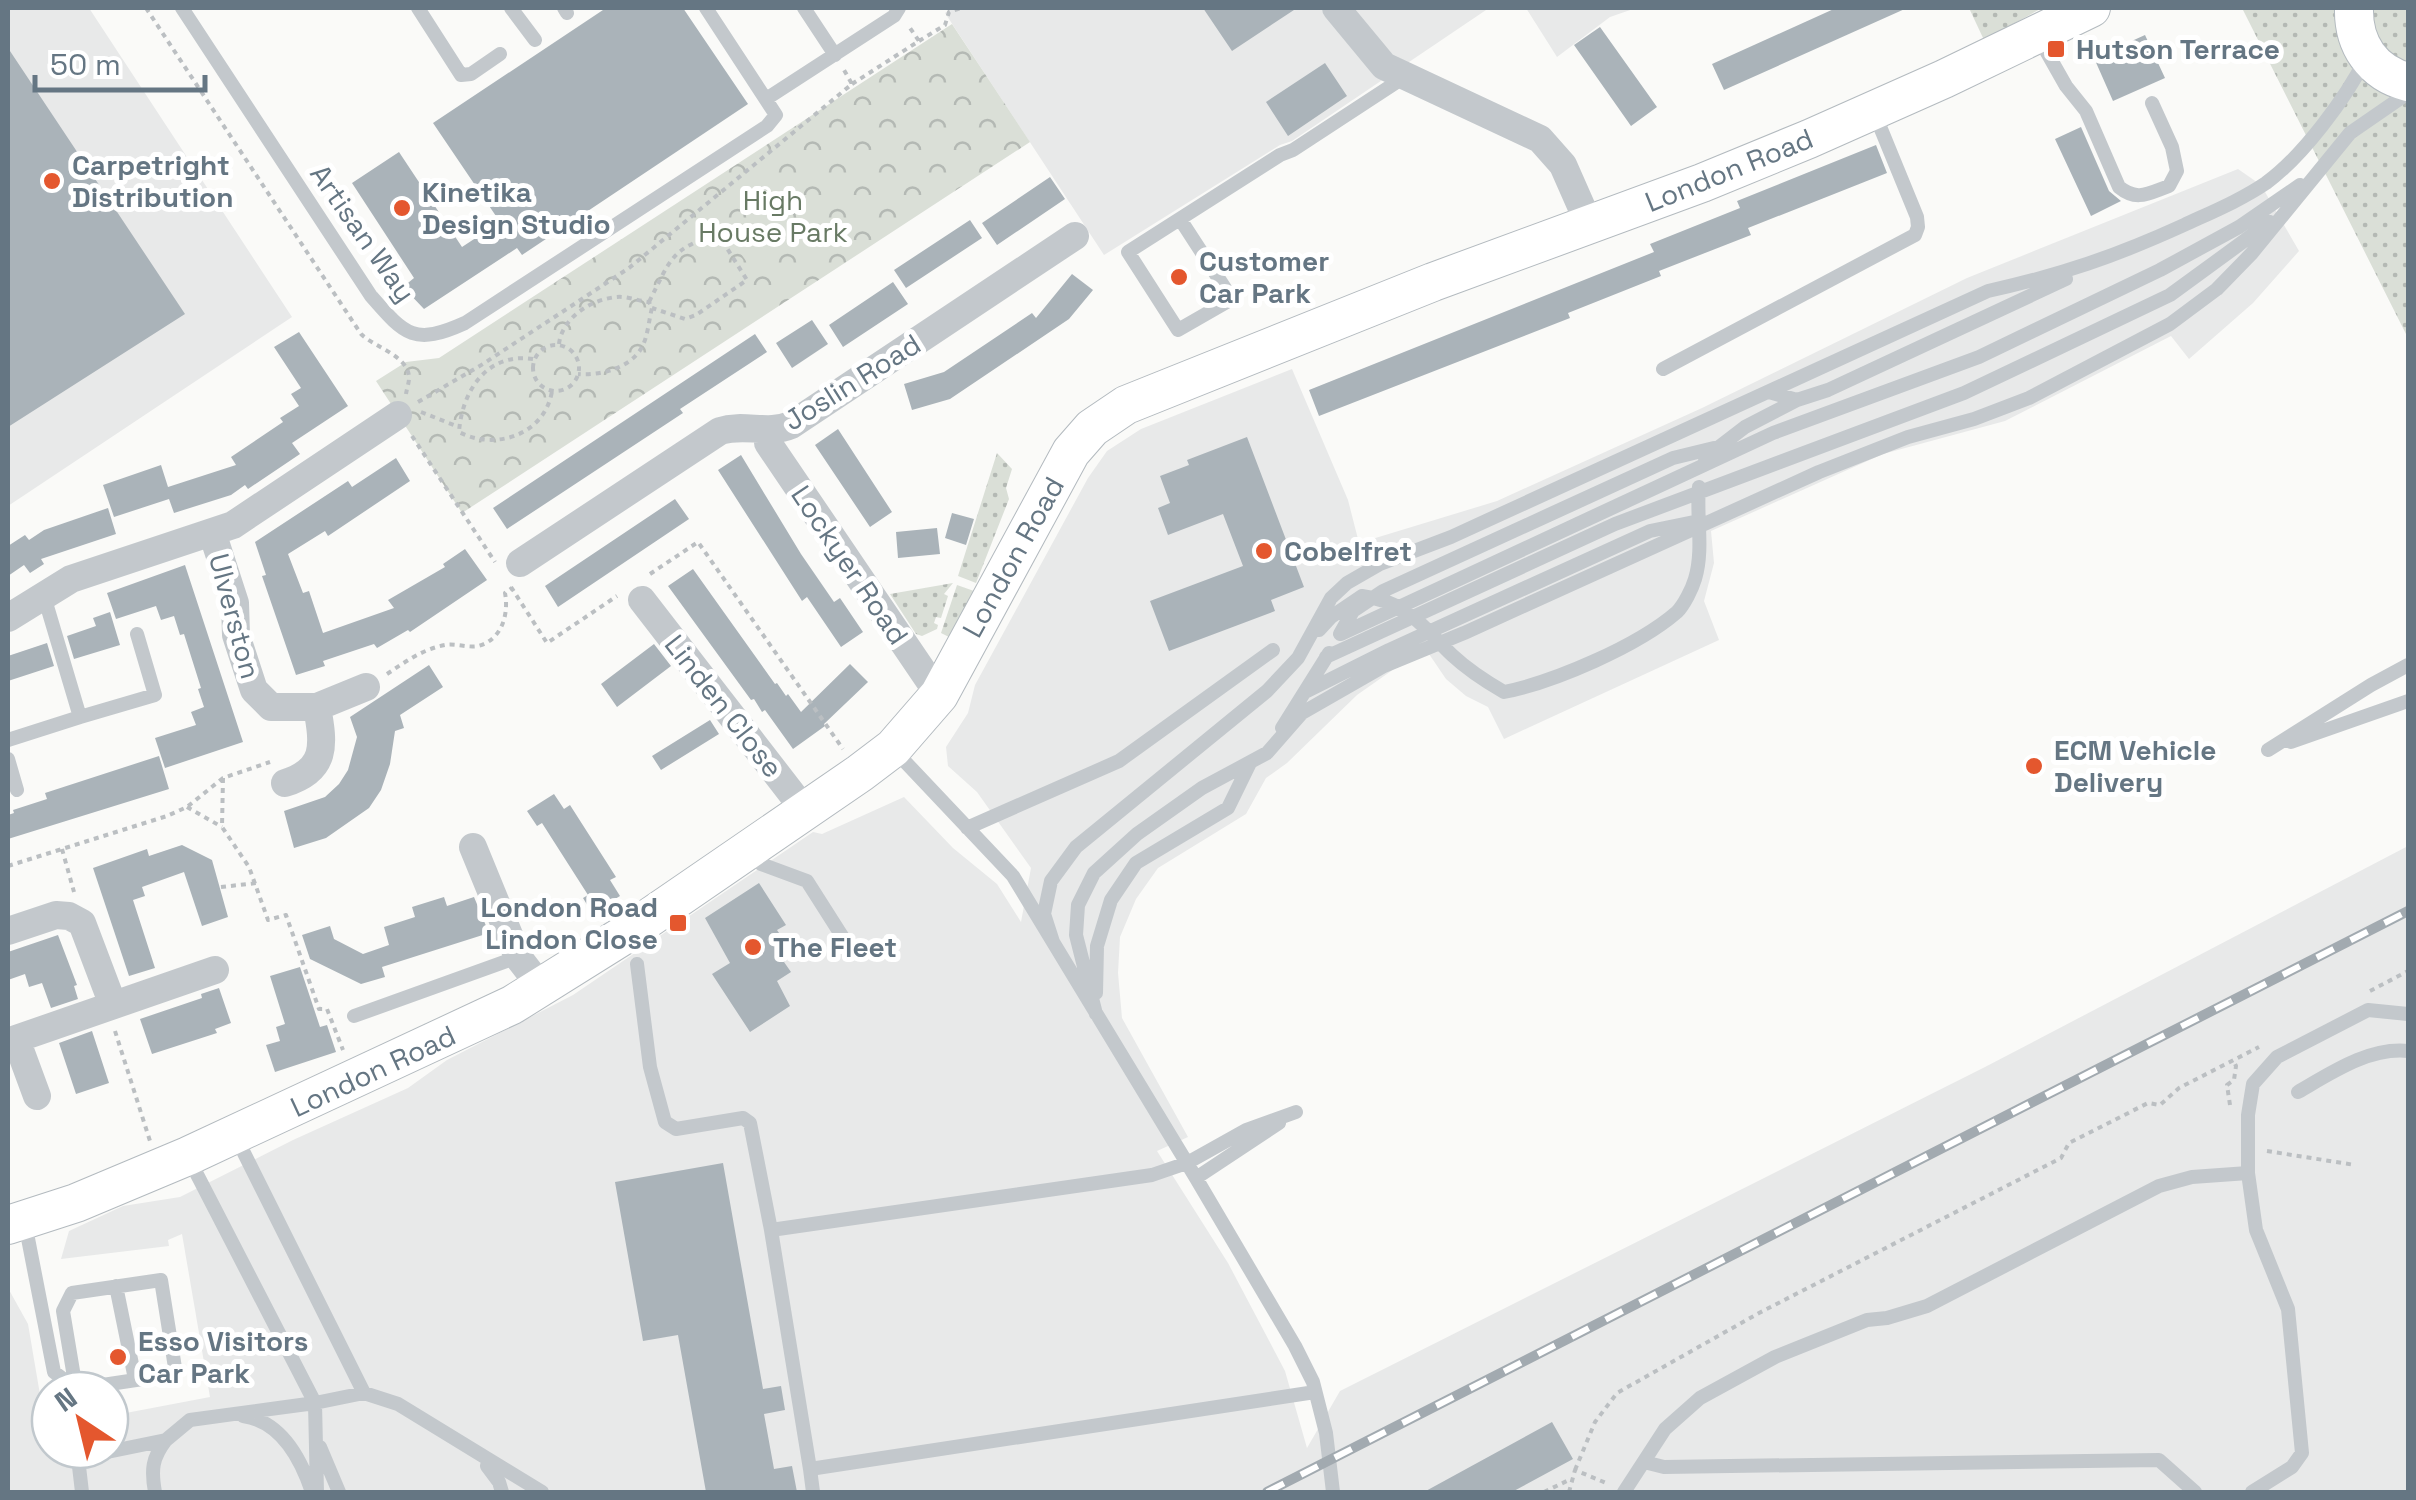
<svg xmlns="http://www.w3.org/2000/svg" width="2416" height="1500" font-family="'Space Grotesk',sans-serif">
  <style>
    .built { fill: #e8e9e9 }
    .grass { fill: url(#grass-dots) }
    .forest { fill: url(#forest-crowns) }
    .garden { fill: #dadfd7 }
    .building { fill: #aab3b9 }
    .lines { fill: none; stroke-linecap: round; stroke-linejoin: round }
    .secondary-casing { stroke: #b3babf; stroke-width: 40 }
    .path { stroke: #bbbfc2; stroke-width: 4; stroke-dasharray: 5 5; stroke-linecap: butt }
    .lane { stroke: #c3c8cc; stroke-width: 14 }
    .street { stroke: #c3c8cc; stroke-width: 28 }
    .secondary { stroke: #fff; stroke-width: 38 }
    .rail-casing { stroke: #a2aab0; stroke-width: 10 }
    .rail { stroke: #fff; stroke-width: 6; stroke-dasharray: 19; stroke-linecap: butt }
    .poi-dot { fill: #e4572e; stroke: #fff; stroke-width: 4 }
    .labels { text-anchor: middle; stroke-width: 10; stroke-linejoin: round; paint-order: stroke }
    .poi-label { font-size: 28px; font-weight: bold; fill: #657683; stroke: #fff; text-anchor: start }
    .street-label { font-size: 28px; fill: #657683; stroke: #fff }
    .park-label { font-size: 28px; fill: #687a64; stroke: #fff }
  </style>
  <defs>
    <pattern id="grass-dots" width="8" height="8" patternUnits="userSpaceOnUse" patternTransform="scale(2.5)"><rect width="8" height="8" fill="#dadfd7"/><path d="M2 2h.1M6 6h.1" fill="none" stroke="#b4b9b4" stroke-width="1.8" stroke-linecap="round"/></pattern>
    <pattern id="forest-crowns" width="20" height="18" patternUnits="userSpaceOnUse" patternTransform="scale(2.5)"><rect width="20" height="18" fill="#dadfd7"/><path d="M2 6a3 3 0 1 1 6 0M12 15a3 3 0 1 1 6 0" fill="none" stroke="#b4b9b4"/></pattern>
  </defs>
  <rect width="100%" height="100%" fill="#fafaf8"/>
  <path class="built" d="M8 8H89L292 317 8 506Z
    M952 8H1489L1292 141 1280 145 1104 255 945 13Z
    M1526 8H1636L1610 17 1557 57Z
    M2238 169 2261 185 2299 251 2253 303 2189 359 2171 336 2005 421 1883 454 1711 531 1714 563 1704 601 1719 640 1504 739 1488 707 1466 696 1446 679 1429 654 1394 669 1357 695 1287 763 1266 778 1246 814 1158 868 1136 899 1120 937 1118 973 1122 1018 1188 1137 1157 1151 1228 1263 1285 1371 1307 1448 1340 1391 1985 1067 2408 846V1492H8V1288L28 1324 45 1424H50V1450H110V1416L210 1397 182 1234 168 1240 169 1246 61 1259 69 1231 123 1206 180 1197 293 1140 408 1088 447 1060 573 995 813 832 822 834 904 797 953 848 997 884 1021 922 1031 868 977 792 948 766 946 747 968 713 975 685 1088 478 1107 451 1141 429 1292 369 1348 500 1359 543 1497 501 1702 408 1967 278Z"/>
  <path class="grass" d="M1969 8H2042L1984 40Z
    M2242 8H2408V338Z
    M997 453 1012 469 1006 488 1009 499 976 583 958 576Z
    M953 583 944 594 948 596 941 618 936 617 934 623 938 625 937 629 922 636 916 634 890 594Z
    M957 585 974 591 951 638 941 633Z"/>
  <path class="forest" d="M952 24 1030 142 462 513 376 381 406 362 439 358Z"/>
  <path class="garden" d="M778 202 800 233 751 268 729 237Z"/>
  <path class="building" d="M606 8H683L748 104 522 255 517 248 424 309 403 287 414 278 352 183 399 152 462 247 500 222 433 123Z
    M1203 8H1297L1232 51Z
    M1836 8H1907L1724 90 1712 64Z
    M1600 27 1657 107 1631 126 1574 45Z
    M2145 35 2165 78 2113 101 2094 58Z
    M8 48 185 314 8 427Z
    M1325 63 1347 96 1288 136 1266 102Z
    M2081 127 2109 191 2121 201 2091 216 2055 139Z
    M1876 145 1887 173 1748 228 1751 235 1659 271 1661 276 1568 313 1570 318 1319 416 1309 390 1654 252 1650 244 1740 208 1737 201Z
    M1050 177 1065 199 997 245 982 223Z
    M970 220 982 238 906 288 894 270Z
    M1072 274 1093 290 1069 319 950 399 912 410 904 384 944 372 1032 313 1036 318Z
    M893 282 908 304 843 347 829 325Z
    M812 320 828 344 792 368 776 343Z
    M299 332 348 406 292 443 300 454 248 489 245 485 231 495 174 513 169 499 114 517 103 485 161 465 168 487 236 465 231 457 283 422 280 418 299 406 291 394 301 388 274 347Z
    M755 334 767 352 680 409 683 413 507 529 493 508Z
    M838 429 892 512 870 527 815 445Z
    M1247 437 1304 587 1271 600 1275 611 1169 651 1150 601 1243 566 1223 514 1168 535 1158 508 1170 503 1160 476 1189 465 1187 460Z
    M741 455 801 554 834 602 840 598 863 632 841 647 807 597 802 601 718 470Z
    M396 458 410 481 328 536 325 531 288 554 303 593 309 591 323 633 394 608 388 600 445 567 443 564 465 549 487 580 410 632 408 630 377 648 374 644 323 661 325 666 296 675 262 576 266 575 255 542 348 481 352 487Z
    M675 499 689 519 558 607 545 586Z
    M108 508 116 534 41 559 44 564 30 573 24 565 8 576V546L25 535 29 540 44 530Z
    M952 513 974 519 966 545 945 538Z
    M937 528 940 554 898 558 896 532Z
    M185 565 243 742 165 768 155 738 196 725 191 712 204 707 198 689 201 688 184 634 180 635 174 616 161 620 156 606 116 619 107 593Z
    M693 569 775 684 777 683 786 696 788 694 801 712 850 664 868 682 824 724 825 726 793 749 765 710 762 712 754 699 751 700 668 586Z
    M110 612 120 645 74 659 67 636 96 626 93 618Z
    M47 643 54 666 8 681V656Z
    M654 644 671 666 617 707 601 684Z
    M429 665 443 687 400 715 404 728 395 731 390 764 381 790 369 808 326 838 294 848 284 811 325 797 339 784 348 770 357 737 350 717Z
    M710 720 719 734 661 770 652 756Z
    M159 756 169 789 8 839V815L14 813 13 810 47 799 45 793Z
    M554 794 564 809 570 805 616 877 610 880 620 896 592 913 583 898 588 895 542 823 537 826 527 811Z
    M182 845 212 860 228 917 202 926 184 872 142 887 145 896 133 900 155 968 129 976 93 868 147 849 149 856Z
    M759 883 786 925 777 930 794 955 784 962 791 972 777 981 790 1006 750 1032 712 974 730 963 705 918Z
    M444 897 447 906 474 897 489 933 382 967 385 977 361 984 310 959 302 935 330 926 334 939 363 954 389 945 384 927 415 917 412 907Z
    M58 935 77 985 74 986 78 999 51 1008 42 983 29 987 25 974 8 980V952Z
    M300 967 320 1027 327 1025 336 1052 275 1072 266 1045 280 1041 276 1027 285 1024 270 976Z
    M219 988 231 1023 215 1029 217 1033 152 1054 140 1019 202 998 201 994Z
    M92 1031 109 1083 76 1094 59 1043Z
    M723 1163 763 1389 781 1386 785 1410 764 1414 774 1469 792 1466 797 1492H706L678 1335 643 1341 615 1182Z
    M1552 1422 1573 1459 1512 1492H1424Z"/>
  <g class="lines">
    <defs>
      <path id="secondary" d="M2354 8C2353 44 2372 73 2408 82
        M8 1225 76 1203 188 1156 512 1005 624 935 860 773 893 748 939 695 1071 452 1092 428 1126 405 1433 282 1702 183 1809 139 1944 79 2091 8"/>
    </defs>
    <use href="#secondary" class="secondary-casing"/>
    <path class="path" d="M146 8 361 334C374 347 409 356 409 378 409 383 407 388 406 394
      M919 41 945 25 949 12 961 8
      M852 84 919 41 910 28
      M649 302C671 259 670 249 718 234L747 280 696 315 685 319 652 308
      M559 344C562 318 591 299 617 297 626 296 639 301 649 302L652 308C649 319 648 336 642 347 631 368 600 376 578 374
      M533 368a23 23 0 1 1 46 0a23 23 0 1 1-46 0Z
      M533 359C487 352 462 391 459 432 495 451 545 435 552 391
      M418 402 483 364 629 268 852 84 844 70
      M421 412 459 427
      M412 436 495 562
      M650 574 698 542 843 749
      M511 587 547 643 617 596
      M387 674C405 662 423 649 445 645 455 643 468 648 478 646 502 640 509 614 505 593L512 588
      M223 778 222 827 249 867 268 920 286 915 319 1009H327L343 1050
      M187 807 222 827
      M62 849 74 892
      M8 866 167 816 187 807 223 778 270 762
      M221 887 257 883
      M2370 991 2408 971
      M115 1031 150 1141
      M2230 1105 2227 1085 2234 1080 2236 1066 2233 1060
      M2267 1151 2355 1165
      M1575 1470 1595 1422 1617 1393 1759 1313 2061 1158 2069 1143 2148 1103 2160 1105 2179 1088 2259 1047
      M1544 1492 1571 1479
      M1569 1492 1575 1470 1606 1483"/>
    <path class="lane" d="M182 8 371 296C405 335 414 346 465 323L767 126 776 115 706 8
      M418 8 461 75 471 74 500 54
      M511 8 535 40
      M564 8 567 13
      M804 8 835 55
      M2037 35 2066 86 2086 111 2119 187C2137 202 2149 193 2169 186L2177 171 2172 147 2152 103
      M766 99 894 16 899 8
      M1180 219 1232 299 1178 330 1128 252 1280 155 1293 150 1403 78
      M1663 369 1915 235 1918 227 1917 217 1874 112
      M1769 392 1797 400 1828 390 2066 279
      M1705 461 1706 457 1745 427 1797 400
      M44 596 80 717 155 695 137 634
      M1319 630 1331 617 1362 596C1408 602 1421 625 1452 655 1468 670 1485 681 1504 692 1554 682 1638 646 1677 612 1684 605 1692 589 1695 579 1704 549 1696 517 1699 487
      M1340 634 1353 611 1383 591 1673 458 1714 448
      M1341 634 1773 433 1979 357 2160 270 2239 227 2300 185
      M1326 657 1615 524 1964 393 2170 295 2270 222
      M1307 691 1389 650 1650 531 1694 522
      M1282 728 1329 653
      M8 740 80 717
      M2291 742 2408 701
      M894 750 1013 876 1196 1178 1295 1346 1313 1382 1326 1433 1333 1492
      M2268 750 2371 685 2408 665
      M8 759 17 790
      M967 828 1119 761 1273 650
      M749 851 761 864 807 881 849 947
      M1053 942 1044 914 1051 881 1076 847 1267 691 1298 658 1331 598 1347 583 1380 564 1451 537 1988 291C2061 275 2116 256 2184 225 2212 212 2241 200 2266 183 2303 156 2346 98 2366 58
      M637 964 650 1067 665 1122 676 1129 743 1118 750 1123 771 1230
      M1096 993 1097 946 1111 900 1136 863 1228 808 1250 763
      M1096 1014 1076 935 1078 905 1094 873 1137 834 1202 788 1267 753 1302 713 1384 666 1464 633 1819 472 1908 437 1974 419 2029 398 2170 324 2217 289 2252 253 2350 133 2408 93
      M354 1016 518 957
      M2298 1092C2331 1073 2369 1047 2408 1051
      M1296 1112 1246 1130 1187 1163 1152 1175 771 1230 810 1469 1315 1392
      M235 1135 364 1393
      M188 1157 315 1403 317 1492
      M1196 1178 1279 1123
      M25 1223 54 1372 76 1389 176 1374 161 1280 72 1293 63 1311 76 1389
      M116 1286 135 1379
      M243 1416C281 1421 301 1459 312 1492
      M320 1447 339 1492
      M1644 1462 1664 1467 2159 1460 2195 1492
      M487 1466 499 1482 502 1492
      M810 1469 813 1492
      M82 1492 78 1458 166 1440 190 1420 315 1403 364 1393 398 1404 542 1492
      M155 1492C151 1470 152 1458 166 1440
      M1624 1492 1665 1429 1700 1398 1775 1357 1867 1320 1887 1318 1927 1306 2159 1186 2192 1177 2248 1173
      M2252 1492 2292 1467 2302 1453 2288 1309 2256 1230 2248 1173V1115L2253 1084 2277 1057 2368 1010 2408 1014"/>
    <path class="street" d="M1336 8 1384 66 1540 139 1563 165 1589 224
      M768 432V443L939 695
      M212 532 235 603 236 635 254 690 271 707H317L366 687
      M520 563 720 431C745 423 767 435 791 425L1075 236
      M642 600 806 812
      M8 618 71 579 233 525 398 415
      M285 783C327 770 324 745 317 707
      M473 847 518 957 542 988
      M8 931 56 915 69 916 82 923 113 1005
      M37 1096 16 1039 215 970"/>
    <use href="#secondary" class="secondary"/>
    <defs>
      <path id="rail" d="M1267 1492 2408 911"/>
    </defs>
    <use href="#rail" class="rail-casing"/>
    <use href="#rail" class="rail"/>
  </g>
  <g class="poi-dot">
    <rect x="2046" y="39" width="20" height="20" rx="5"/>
    <circle cx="52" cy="181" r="10"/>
    <circle cx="402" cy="208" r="10"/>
    <circle cx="1179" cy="277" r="10"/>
    <circle cx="1264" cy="551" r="10"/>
    <circle cx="2034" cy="766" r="10"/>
    <rect x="668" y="913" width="20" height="20" rx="5"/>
    <circle cx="753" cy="947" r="10"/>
    <circle cx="118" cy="1357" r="10"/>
  </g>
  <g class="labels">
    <g class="poi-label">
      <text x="2076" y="59">Hutson Terrace</text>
      <text x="72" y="175">Carpetright<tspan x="72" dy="32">Distribution</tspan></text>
      <text x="422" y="202">Kinetika<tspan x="422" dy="32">Design Studio</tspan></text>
      <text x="1199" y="271">Customer<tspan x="1199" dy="32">Car Park</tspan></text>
      <text x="1284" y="561">Cobelfret</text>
      <text x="2054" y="760">ECM Vehicle<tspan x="2054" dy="32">Delivery</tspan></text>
      <text x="658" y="917" text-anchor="end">London Road<tspan x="658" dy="32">Lindon Close</tspan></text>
      <text x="773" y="957">The Fleet</text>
      <text x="138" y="1351">Esso Visitors<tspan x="138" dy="32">Car Park</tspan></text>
    </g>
    <g class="street-label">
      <text transform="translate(1729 170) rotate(-22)" y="10">London Road</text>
      <text transform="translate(363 233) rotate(55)" y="10">Artisan Way</text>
      <text transform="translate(852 382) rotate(-32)" y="10">Joslin Road</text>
      <text transform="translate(1013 557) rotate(-61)" y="10">London Road</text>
      <text transform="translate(850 565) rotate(56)" y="10">Lockyer Road</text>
      <text transform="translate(235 616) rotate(75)" y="10">Ulverston</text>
      <text transform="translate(724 706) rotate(52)" y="10">Linden Close</text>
      <text transform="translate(373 1071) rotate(-25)" y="10">London Road</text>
    </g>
    <g class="park-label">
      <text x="773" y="210">High<tspan x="773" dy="32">House Park</tspan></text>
    </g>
  </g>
  <rect width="2416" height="1500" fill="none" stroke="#657683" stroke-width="20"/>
  <g transform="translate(80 1420) rotate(325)"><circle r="48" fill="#ffffff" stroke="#c1c8cd" stroke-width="2.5"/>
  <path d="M0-8L18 38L0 25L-18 38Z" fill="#e4572e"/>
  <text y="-15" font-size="28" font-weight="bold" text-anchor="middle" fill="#657683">N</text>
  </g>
  <path d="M35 75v15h170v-15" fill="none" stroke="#657683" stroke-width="5"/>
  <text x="50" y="75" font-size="30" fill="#657683" stroke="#ffffff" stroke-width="8" paint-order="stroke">50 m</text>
</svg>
